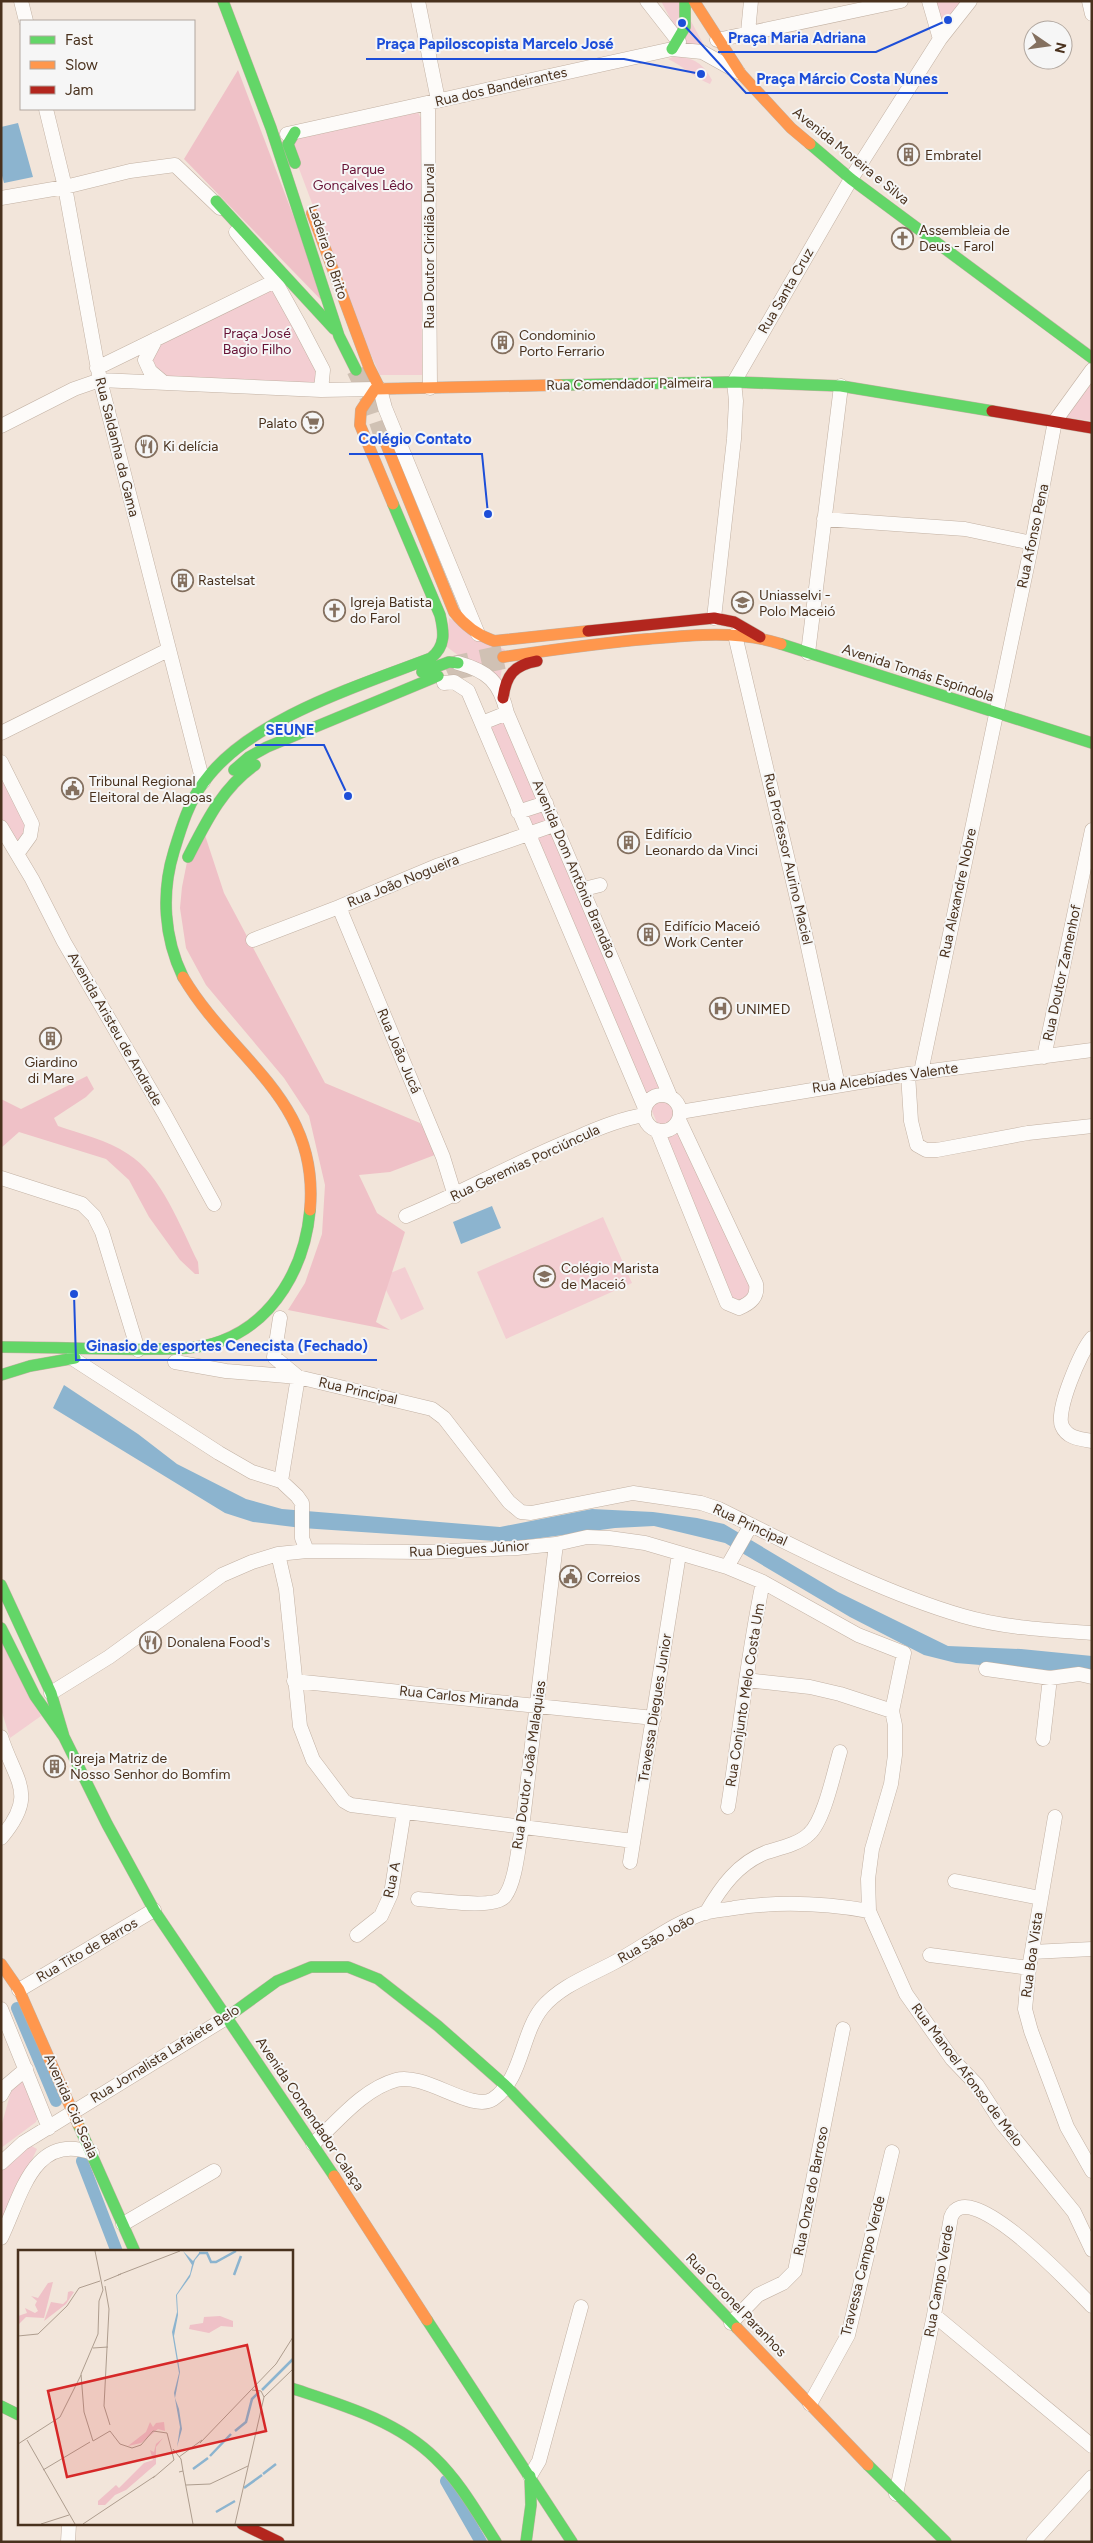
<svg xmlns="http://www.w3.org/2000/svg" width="1093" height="2543" viewBox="0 0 1093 2543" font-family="Figtree,sans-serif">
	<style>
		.green { fill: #f3ced2 }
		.forest { fill: #efc1c7 }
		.water { fill: #8cb4cf }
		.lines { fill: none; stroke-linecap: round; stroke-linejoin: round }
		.canal { stroke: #8cb4cf; stroke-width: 12 }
		.secondary-tunnel { stroke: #d0c1b4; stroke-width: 19; stroke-dasharray: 19 9; stroke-linecap: butt }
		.highway-tunnel { stroke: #d0c1b4; stroke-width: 24; stroke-dasharray: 24 12; stroke-linecap: butt }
		.street-casing { stroke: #c2b1a3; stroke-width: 15 }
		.fast-casing { stroke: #c2b1a3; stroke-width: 12 }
		.slow-casing { stroke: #c2b1a3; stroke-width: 12 }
		.jam-casing { stroke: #c2b1a3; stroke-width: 12 }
		.street { stroke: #fdfbf9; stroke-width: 14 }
		.fast { stroke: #63d668; stroke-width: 11 }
		.slow { stroke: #ff974d; stroke-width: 11 }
		.jam { stroke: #b3261e; stroke-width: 11 }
		.labels { text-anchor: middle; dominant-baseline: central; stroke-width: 4; stroke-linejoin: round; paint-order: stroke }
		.street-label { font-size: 14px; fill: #49311d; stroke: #f6f6f6 }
		.poi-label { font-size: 14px; fill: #49311d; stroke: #f6f6f6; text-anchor: start }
		.park-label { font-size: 14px; fill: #661236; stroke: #f6f6f6 }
		.inset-river { fill: none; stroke: #8cb4cf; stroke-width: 2.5 }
		.inset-road { fill: none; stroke: #ae9d8e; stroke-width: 1 }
		.view { fill: #d62828; fill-opacity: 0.15; stroke: #d62828; stroke-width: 2.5 }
		.inset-edge { fill: none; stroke: #49311d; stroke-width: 2.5 }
		.leader { fill: none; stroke: #1d4ed8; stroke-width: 2 }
		.callout-dot { fill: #1d4ed8; stroke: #f6f6f6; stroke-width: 2 }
		.callout-label { font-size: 15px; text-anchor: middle; font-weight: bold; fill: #1d4ed8; stroke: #f6f6f6; stroke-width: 4; stroke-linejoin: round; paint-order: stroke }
	</style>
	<rect width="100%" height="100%" fill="#f2e5da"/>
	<!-- green -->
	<path class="green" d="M661 1H680L711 58 686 48Z
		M934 1H976L942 33Z
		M675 56C694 58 703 63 712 80L710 84C695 78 683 66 668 59Z
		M416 109 421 118 422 375H380L359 328 289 142 294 131Z
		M275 284 323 372 318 385 173 382 152 368 150 352 157 345Z
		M1092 370V421L1061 417Z
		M449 618 505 650 499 686 447 647Z
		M513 717 755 1283 746 1301 731 1298 488 723Z
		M1 764 29 833 17 851 1 822Z
		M603 1217 632 1283 506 1339 477 1272Z
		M405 1267 424 1309 401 1320 384 1286 388 1274Z
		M1 1638 41 1716 10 1738 1 1709Z
		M27 2078 39 2114 36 2122 1 2148V2127L13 2084Z
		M28 2144 37 2149 1 2224V2169Z"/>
	<!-- forest -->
	<path class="forest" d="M238 70 328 307 184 159Z
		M201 823 224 893 325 1083 420 1123 440 1153 390 1172 359 1175 377 1213 405 1232 376 1322 390 1330 288 1310 305 1283 322 1234 325 1185 309 1116 284 1078 206 985 186 948 180 908 182 887 188 857Z
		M87 1076 94 1089 86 1097 54 1118 58 1126C81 1134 107 1140 128 1154 161 1174 181 1228 198 1262L199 1274H195L180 1260 149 1217 129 1180 106 1159 19 1132 1 1148V1099L21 1109Z"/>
	<!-- water -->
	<path class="water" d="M18 123 33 177 4 183 1 172V127Z
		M492 1206 501 1228 461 1244 453 1222Z
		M64 1385 138 1434 177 1464 246 1499 282 1509 500 1527 592 1509 653 1512 697 1518 724 1524 838 1592 948 1646 1021 1649 1092 1656V1674L956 1663 924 1655 850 1617 725 1543 654 1526 615 1528 511 1542 302 1528 253 1522 225 1513 53 1408Z"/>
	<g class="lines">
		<!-- canal -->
		<path class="canal" d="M17 2008 56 2101
			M82 2161 117 2252
			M446 2481 481 2542"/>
		<!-- secondary-tunnel -->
		<path class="secondary-tunnel" d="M356 370 374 408 386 444"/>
		<!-- highway-tunnel -->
		<path class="highway-tunnel" d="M447 672 458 667 503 657"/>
		<defs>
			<path id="street" d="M21 1 26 21
				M418 1 438 100
				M647 1 679 42
				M929 1 940 39
				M1089 1 1092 14
				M748 32 751 1
				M717 40 901 1
				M428 103 430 388
				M46 109 65 187 100 380 203 782
				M287 134 672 49 702 52 738 72
				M1 198 65 187 130 171 175 165 220 208
				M236 232 275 281 300 326 323 370 321 390
				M156 339 145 360 150 371 163 382
				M97 368 275 281
				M380 389 385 408 478 634
				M1 426 74 389 100 380 321 390 375 389
				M824 519 965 529 1032 543
				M714 618 734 439 736 401 734 382 851 179 940 39 970 1
				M735 635 803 924 838 1085
				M808 653 841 386
				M458 663C488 671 500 682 507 713 561 840 616 968 670 1096
				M444 683 454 682 468 691 645 1108
				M482 723 507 713
				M1 733 168 650
				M1 762 32 824 30 836 17 854
				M518 812 546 803
				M1 827 32 879 64 942 164 1113 214 1204
				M584 889 600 885
				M339 907 443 1157 455 1196
				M253 940 339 907 439 865 554 825
				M1044 1057 1092 830
				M921 1072 1032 543 1055 421 1092 370
				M908 1074 911 1121 917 1145 926 1150H937L1028 1133 1092 1126
				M644 1113a18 18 0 1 1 36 0a18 18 0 1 1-36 0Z
				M680 1112 908 1074 1092 1050
				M657 1130 727 1303 739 1308C751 1303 758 1297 756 1284L679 1120
				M1 1178 82 1204 94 1216 102 1232 138 1350
				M406 1216C464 1192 518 1161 576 1138 598 1128 620 1119 644 1115
				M280 1318 274 1357 298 1377 281 1481
				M1092 1338C1081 1351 1055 1411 1062 1426 1067 1438 1080 1439 1092 1441
				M72 1358 219 1453 252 1472 281 1481 297 1496 302 1503V1538L307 1551
				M175 1362 226 1371 298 1377 432 1409 444 1418 509 1502 521 1512 531 1513 633 1493 701 1503 719 1509C798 1548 878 1591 963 1616 1004 1628 1049 1630 1092 1633
				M278 1554 286 1589 300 1726 313 1760 344 1801 351 1805 633 1841
				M727 1567 751 1525
				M986 1669 1050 1678 1079 1674 1092 1677
				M746 1680 810 1687 840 1694 892 1711
				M294 1681 654 1718
				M51 1693 109 1657 222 1575 252 1562 278 1554 307 1551 426 1552 517 1548 556 1544 587 1537 609 1538 645 1543 727 1567 763 1582 858 1635 904 1653 892 1711 895 1725V1755L891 1784 872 1849 868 1879 869 1911 906 1994 952 2059 977 2085 1001 2122 1074 2212 1092 2250
				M1 1737C16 1783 38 1794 1 1838
				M1043 1739 1050 1678
				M728 1807C740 1732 747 1656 763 1582
				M1055 1817 1029 1968 1025 2009 1031 2031 1067 2127 1092 2171
				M630 1862 679 1554
				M955 1881 1040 1898
				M418 1899C435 1900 496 1910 505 1896 516 1881 518 1847 522 1828L556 1544
				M706 1913C721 1887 738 1863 767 1852 780 1848 799 1844 809 1834 824 1821 834 1772 840 1752
				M357 1935 381 1916 391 1894 404 1812
				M1032 1952 1092 1949
				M930 1955 1029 1968
				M19 1990 154 1910
				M1 2009 49 2128
				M1 2095 6 2086 26 2069
				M313 2144C337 2122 363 2089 396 2080 425 2072 472 2113 493 2099 522 2080 521 2034 542 2008 560 1986 591 1975 615 1962 645 1946 672 1924 704 1913 714 1910 725 1910 734 1908 780 1901 823 1903 869 1911
				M1 2163 23 2143 226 2018
				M123 2224 214 2171
				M1 2238C21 2197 33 2131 92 2153
				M934 2315 1092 2446
				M731 2323 758 2295 783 2283 795 2271 843 2029
				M810 2404 848 2335 892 2152
				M530 2476 539 2461 581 2307
				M896 2494 934 2315 951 2217C968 2173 1075 2289 1092 2306
				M68 2542 69 2524
				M1033 2542 1092 2477"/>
			<path id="fast" d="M223 1 271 128 339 336 356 370
				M672 49 685 27V1
				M295 132 288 144 295 163
				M810 144 851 179 1092 358
				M216 201 334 329
				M560 385 734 382 841 386 992 411
				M781 644 1092 743
				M422 672 449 662 458 663
				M234 770 249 757 267 747 438 676
				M188 857C206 822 222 788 255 765
				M183 977C164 938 161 893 174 851 181 828 189 801 204 782 249 719 361 685 431 658 446 646 444 632 440 615L393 504
				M1 1347C52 1347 102 1350 153 1349 175 1349 200 1349 221 1341 275 1321 305 1266 310 1210
				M1 1375 30 1366 75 1358
				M1 1585 51 1693 64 1737
				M1 1628 35 1696 64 1737 107 1824 154 1910 334 2176
				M226 2018 277 1981 311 1967H348L378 1979 438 2026 507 2087 737 2328
				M78 2124 135 2252
				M427 2320 572 2542
				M291 2388C342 2405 396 2420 435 2458 460 2482 477 2513 496 2542
				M1 2406 19 2415
				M868 2465 946 2542
				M526 2542 531 2505 530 2476"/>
			<path id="slow" d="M694 1 741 74 791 128 810 144
				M312 213 369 367 380 389
				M386 444 454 612C465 626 477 635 494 641L588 631
				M393 504 360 425 361 410 375 389 560 385
				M503 657C551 650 599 643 648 639 691 635 738 630 781 644
				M183 977C232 1060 320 1099 310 1210
				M1 1964 19 1990 78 2124
				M334 2176 427 2320
				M737 2328 868 2465"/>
			<path id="jam" d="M992 411 1092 428
				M588 631 714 618 734 622 760 637
				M503 698C506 675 514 665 537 661
				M242 2524 279 2542"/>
		</defs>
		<!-- street casing -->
		<use href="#street" class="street-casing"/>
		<!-- fast casing -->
		<use href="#fast" class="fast-casing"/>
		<!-- slow casing -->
		<use href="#slow" class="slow-casing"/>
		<!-- jam casing -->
		<use href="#jam" class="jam-casing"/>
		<!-- street -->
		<use href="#street" class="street"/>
		<!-- fast -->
		<use href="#fast" class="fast"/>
		<!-- slow -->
		<use href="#slow" class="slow"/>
		<!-- jam -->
		<use href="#jam" class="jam"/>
	</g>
	<!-- icons -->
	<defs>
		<symbol id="building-ring" viewBox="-11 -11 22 22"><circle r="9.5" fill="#f6f6f6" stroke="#84705f" stroke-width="1.5"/><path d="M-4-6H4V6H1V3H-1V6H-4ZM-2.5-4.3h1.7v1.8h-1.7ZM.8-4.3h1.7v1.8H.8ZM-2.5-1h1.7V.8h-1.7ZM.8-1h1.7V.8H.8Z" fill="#84705f"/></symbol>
		<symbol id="church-ring" viewBox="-11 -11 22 22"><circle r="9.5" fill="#f6f6f6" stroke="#84705f" stroke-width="1.5"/><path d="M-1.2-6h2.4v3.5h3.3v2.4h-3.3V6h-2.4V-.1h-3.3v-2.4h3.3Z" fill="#84705f"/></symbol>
		<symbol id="supermarket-ring" viewBox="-11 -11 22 22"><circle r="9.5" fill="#f6f6f6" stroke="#84705f" stroke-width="1.5"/><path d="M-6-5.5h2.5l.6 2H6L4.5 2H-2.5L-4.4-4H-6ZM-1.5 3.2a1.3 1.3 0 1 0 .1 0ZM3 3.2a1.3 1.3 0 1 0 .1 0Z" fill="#84705f"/></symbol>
		<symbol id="restaurant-ring" viewBox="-11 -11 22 22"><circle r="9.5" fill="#f6f6f6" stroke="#84705f" stroke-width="1.5"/><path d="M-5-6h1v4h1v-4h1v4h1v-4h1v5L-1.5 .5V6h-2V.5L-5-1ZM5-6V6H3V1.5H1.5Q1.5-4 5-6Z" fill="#84705f"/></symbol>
		<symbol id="university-ring" viewBox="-11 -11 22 22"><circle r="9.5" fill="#f6f6f6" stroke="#84705f" stroke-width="1.5"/><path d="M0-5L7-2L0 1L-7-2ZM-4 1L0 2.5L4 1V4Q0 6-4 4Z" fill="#84705f"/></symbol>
		<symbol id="civic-ring" viewBox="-11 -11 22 22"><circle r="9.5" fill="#f6f6f6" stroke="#84705f" stroke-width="1.5"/><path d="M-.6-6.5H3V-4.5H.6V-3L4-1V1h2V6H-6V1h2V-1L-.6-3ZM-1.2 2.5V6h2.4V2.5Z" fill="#84705f"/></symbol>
		<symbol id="hospital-ring" viewBox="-11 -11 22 22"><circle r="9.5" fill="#f6f6f6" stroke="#84705f" stroke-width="1.5"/><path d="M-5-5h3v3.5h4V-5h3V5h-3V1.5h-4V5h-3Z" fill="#84705f"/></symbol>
		<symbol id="school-ring" viewBox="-11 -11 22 22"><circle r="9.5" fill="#f6f6f6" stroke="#84705f" stroke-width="1.5"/><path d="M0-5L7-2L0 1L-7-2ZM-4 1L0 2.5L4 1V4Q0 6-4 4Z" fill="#84705f"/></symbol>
	</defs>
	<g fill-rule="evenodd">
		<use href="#building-ring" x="896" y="142" width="25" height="25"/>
		<use href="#church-ring" x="890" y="226" width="25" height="25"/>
		<use href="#building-ring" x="490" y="330" width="25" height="25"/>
		<use href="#supermarket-ring" x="300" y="410" width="25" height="25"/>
		<use href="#restaurant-ring" x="134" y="434" width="25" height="25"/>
		<use href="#building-ring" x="170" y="568" width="25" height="25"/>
		<use href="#university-ring" x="730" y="590" width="25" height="25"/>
		<use href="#church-ring" x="322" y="598" width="25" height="25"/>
		<use href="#civic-ring" x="60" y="776" width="25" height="25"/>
		<use href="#building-ring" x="616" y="830" width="25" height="25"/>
		<use href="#building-ring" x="636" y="922" width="25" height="25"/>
		<use href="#hospital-ring" x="708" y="996" width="25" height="25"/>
		<use href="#building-ring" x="38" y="1026" width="25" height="25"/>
		<use href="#school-ring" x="532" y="1264" width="25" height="25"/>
		<use href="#civic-ring" x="558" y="1564" width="25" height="25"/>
		<use href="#restaurant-ring" x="138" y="1630" width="25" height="25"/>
		<use href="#building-ring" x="42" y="1754" width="25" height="25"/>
	</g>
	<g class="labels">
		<!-- street labels -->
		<g class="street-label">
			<text transform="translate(501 87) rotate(-13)">Rua dos Bandeirantes</text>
			<text transform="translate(851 156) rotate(39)">Avenida Moreira e Silva</text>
			<text transform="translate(429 246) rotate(-90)">Rua Doutor Ciridião Durval</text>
			<text transform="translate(328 252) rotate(72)">Ladeira do Brito</text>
			<text transform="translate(786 291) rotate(-60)">Rua Santa Cruz</text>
			<text transform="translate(629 384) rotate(-1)">Rua Comendador Palmeira</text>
			<text transform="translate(117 447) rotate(76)">Rua Saldanha da Gama</text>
			<text transform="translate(1033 536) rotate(-78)">Rua Afonso Pena</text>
			<text transform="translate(918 673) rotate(18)">Avenida Tomás Espíndola</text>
			<text transform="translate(788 859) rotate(77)">Rua Professor Aurino Maciel</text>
			<text transform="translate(574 869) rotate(67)">Avenida Dom Antônio Brandão</text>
			<text transform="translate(403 881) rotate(-22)">Rua João Nogueira</text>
			<text transform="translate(958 893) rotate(-78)">Rua Alexandre Nobre</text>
			<text transform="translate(1062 973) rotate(-78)">Rua Doutor Zamenhof</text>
			<text transform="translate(115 1029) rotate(60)">Avenida Aristeu de Andrade</text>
			<text transform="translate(399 1051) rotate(67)">Rua João Jucá</text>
			<text transform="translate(885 1078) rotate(-8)">Rua Alcebíades Valente</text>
			<text transform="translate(525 1163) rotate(-25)">Rua Geremias Porciúncula</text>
			<text transform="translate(358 1391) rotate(13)">Rua Principal</text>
			<text transform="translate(750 1525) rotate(25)">Rua Principal</text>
			<text transform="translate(469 1549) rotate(-3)">Rua Diegues Júnior</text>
			<text transform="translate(745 1695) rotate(-81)">Rua Conjunto Melo Costa Um</text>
			<text transform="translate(459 1697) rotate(6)">Rua Carlos Miranda</text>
			<text transform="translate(655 1708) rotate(-81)">Travessa Diegues Junior</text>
			<text transform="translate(529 1765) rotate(-82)">Rua Doutor João Malaquias</text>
			<text transform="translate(392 1880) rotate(-78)">Rua A</text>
			<text transform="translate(656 1939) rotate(-29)">Rua São João</text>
			<text transform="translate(87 1950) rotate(-30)">Rua Tito de Barros</text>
			<text transform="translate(1032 1955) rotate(-82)">Rua Boa Vista</text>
			<text transform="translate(165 2054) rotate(-32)">Rua Jornalista Lafaiete Belo</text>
			<text transform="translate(967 2075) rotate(53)">Rua Manoel Afonso de Melo</text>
			<text transform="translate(71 2106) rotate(66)">Avenida Cid Scala</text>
			<text transform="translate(310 2114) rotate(56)">Avenida Comendador Calaça</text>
			<text transform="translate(811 2191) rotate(-79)">Rua Onze do Barroso</text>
			<text transform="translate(863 2266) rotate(-76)">Travessa Campo Verde</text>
			<text transform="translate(939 2281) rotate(-80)">Rua Campo Verde</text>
			<text transform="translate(736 2305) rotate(46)">Rua Coronel Paranhos</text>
		</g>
		<!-- poi labels -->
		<g class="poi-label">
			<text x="925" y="155">Embratel</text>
			<text x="919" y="230">Assembleia de<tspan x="919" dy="16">Deus - Farol</tspan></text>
			<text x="519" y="335">Condominio<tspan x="519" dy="16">Porto Ferrario</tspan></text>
			<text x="297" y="423" text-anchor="end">Palato</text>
			<text x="163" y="446">Ki delícia</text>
			<text x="198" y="580">Rastelsat</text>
			<text x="759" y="595">Uniasselvi -<tspan x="759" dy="16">Polo Maceió</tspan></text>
			<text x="350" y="602">Igreja Batista<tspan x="350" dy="16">do Farol</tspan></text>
			<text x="89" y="781">Tribunal Regional<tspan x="89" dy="16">Eleitoral de Alagoas</tspan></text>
			<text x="645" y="834">Edifício<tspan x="645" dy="16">Leonardo da Vinci</tspan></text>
			<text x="664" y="926">Edifício Maceió<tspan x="664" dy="16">Work Center</tspan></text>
			<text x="736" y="1009">UNIMED</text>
			<text x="51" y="1062" text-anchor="middle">Giardino<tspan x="51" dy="16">di Mare</tspan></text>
			<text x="561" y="1268">Colégio Marista<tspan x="561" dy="16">de Maceió</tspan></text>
			<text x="587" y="1577">Correios</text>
			<text x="167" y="1642">Donalena Food's</text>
			<text x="70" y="1758">Igreja Matriz de<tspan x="70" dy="16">Nosso Senhor do Bomfim</tspan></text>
		</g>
		<!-- park labels -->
		<g class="park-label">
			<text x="363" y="169">Parque<tspan x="363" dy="16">Gonçalves Lêdo</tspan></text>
			<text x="257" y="333">Praça José<tspan x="257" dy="16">Bagio Filho</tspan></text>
		</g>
	</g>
	<!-- overview -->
	<g transform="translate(18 2250)">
		<rect width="275" height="275" fill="#f2e5da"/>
		<path d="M35 32 26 68 8 67 0 75V66L9 63 7 58 17 63 20 61 17 55 19 51 13 46 20 48 30 33ZM53 41 56 42 48 54 26 71 33 52 45 54 49 50 50 42ZM202 66 215 71V77L203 76 191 83 171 79 172 75 185 73 186 67ZM132 172 135 177 138 173 146 172 147 181 140 179 123 193 110 196 128 182ZM145 188 138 197V214L108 240 97 245 87 255H80V251L98 235 101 238 126 213 135 210 132 200 136 202 138 194Z" fill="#efc1c7"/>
		<path d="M165 1 175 11 181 3 182 4 177 10 172 27 159 45 160 65 156 86 162 122 157 148 161 159 164 179 159 197 162 177 156 143 161 123 154 82 159 62 158 45 172 24 174 15Z" fill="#8cb4cf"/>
		<path class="inset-river" d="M181 3H189L193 12H198L218 1M216 25 223 6M244 140 275 109M217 181 228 172 234 149 241 142M192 206 213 184M175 219 190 208M245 224 258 214M226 238 244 225M198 262 217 251"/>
		<path class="inset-road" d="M77 1 85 40 81 51 80 84 63 124 66 162 75 191 92 181 102 194 114 198 123 195 135 181 149 183 156 210 135 228M100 25 162 1M86 31 103 24M87 36 91 59 86 156 92 175M0 86 20 84 49 56 61 38 82 31M75 98 90 97M246 147 275 119M9 190 57 274M182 193 258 114 275 87M0 194 42 167 63 125M155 199 163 209 165 221 161 222M161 207 184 190M25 220 72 192M165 221 175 274M168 235 192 234 230 216M23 274 51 265M65 274 137 226M217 274 246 147 243 141 234 140"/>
		<path class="view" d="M229 95 248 181 49 227 30 141Z"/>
		<rect width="275" height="275" class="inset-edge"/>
	</g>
	<!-- callouts -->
	<path class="leader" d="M948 20L876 52H718M701 74L624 59H366M682 23L746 93H948M488 514L482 454H349M348 796L324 745H255M74 1294L76 1360H377"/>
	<g class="callout-dot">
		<circle cx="948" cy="20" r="5"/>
		<circle cx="701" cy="74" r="5"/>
		<circle cx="682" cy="23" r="5"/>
		<circle cx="488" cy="514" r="5"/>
		<circle cx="348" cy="796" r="5"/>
		<circle cx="74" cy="1294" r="5"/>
	</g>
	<g class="callout-label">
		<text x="797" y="43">Praça Maria Adriana</text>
		<text x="495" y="49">Praça Papiloscopista Marcelo José</text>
		<text x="847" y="84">Praça Márcio Costa Nunes</text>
		<text x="415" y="444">Colégio Contato</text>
		<text x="290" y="735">SEUNE</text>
		<text x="227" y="1351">Ginasio de esportes Cenecista (Fechado)</text>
	</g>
	<!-- border -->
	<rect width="1093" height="2543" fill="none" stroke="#49311d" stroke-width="5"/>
	<!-- legend -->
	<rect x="20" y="20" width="175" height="90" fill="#f6f6f6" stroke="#b1a79f"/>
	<rect x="30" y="36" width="25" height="8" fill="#63d668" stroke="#b1a79f"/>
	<text x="65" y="45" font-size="15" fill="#49311d">Fast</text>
	<rect x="30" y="61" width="25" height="8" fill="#ff974d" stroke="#b1a79f"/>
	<text x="65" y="70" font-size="15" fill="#49311d">Slow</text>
	<rect x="30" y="86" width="25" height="8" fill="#b3261e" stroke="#b1a79f"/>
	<text x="65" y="95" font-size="15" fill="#49311d">Jam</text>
	<!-- north arrow -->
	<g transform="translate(1048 45) rotate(103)"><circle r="24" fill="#f6f6f6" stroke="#b1a79f"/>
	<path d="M0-4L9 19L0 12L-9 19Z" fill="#84705f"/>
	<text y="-8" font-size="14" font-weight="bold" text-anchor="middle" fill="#49311d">N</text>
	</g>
</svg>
